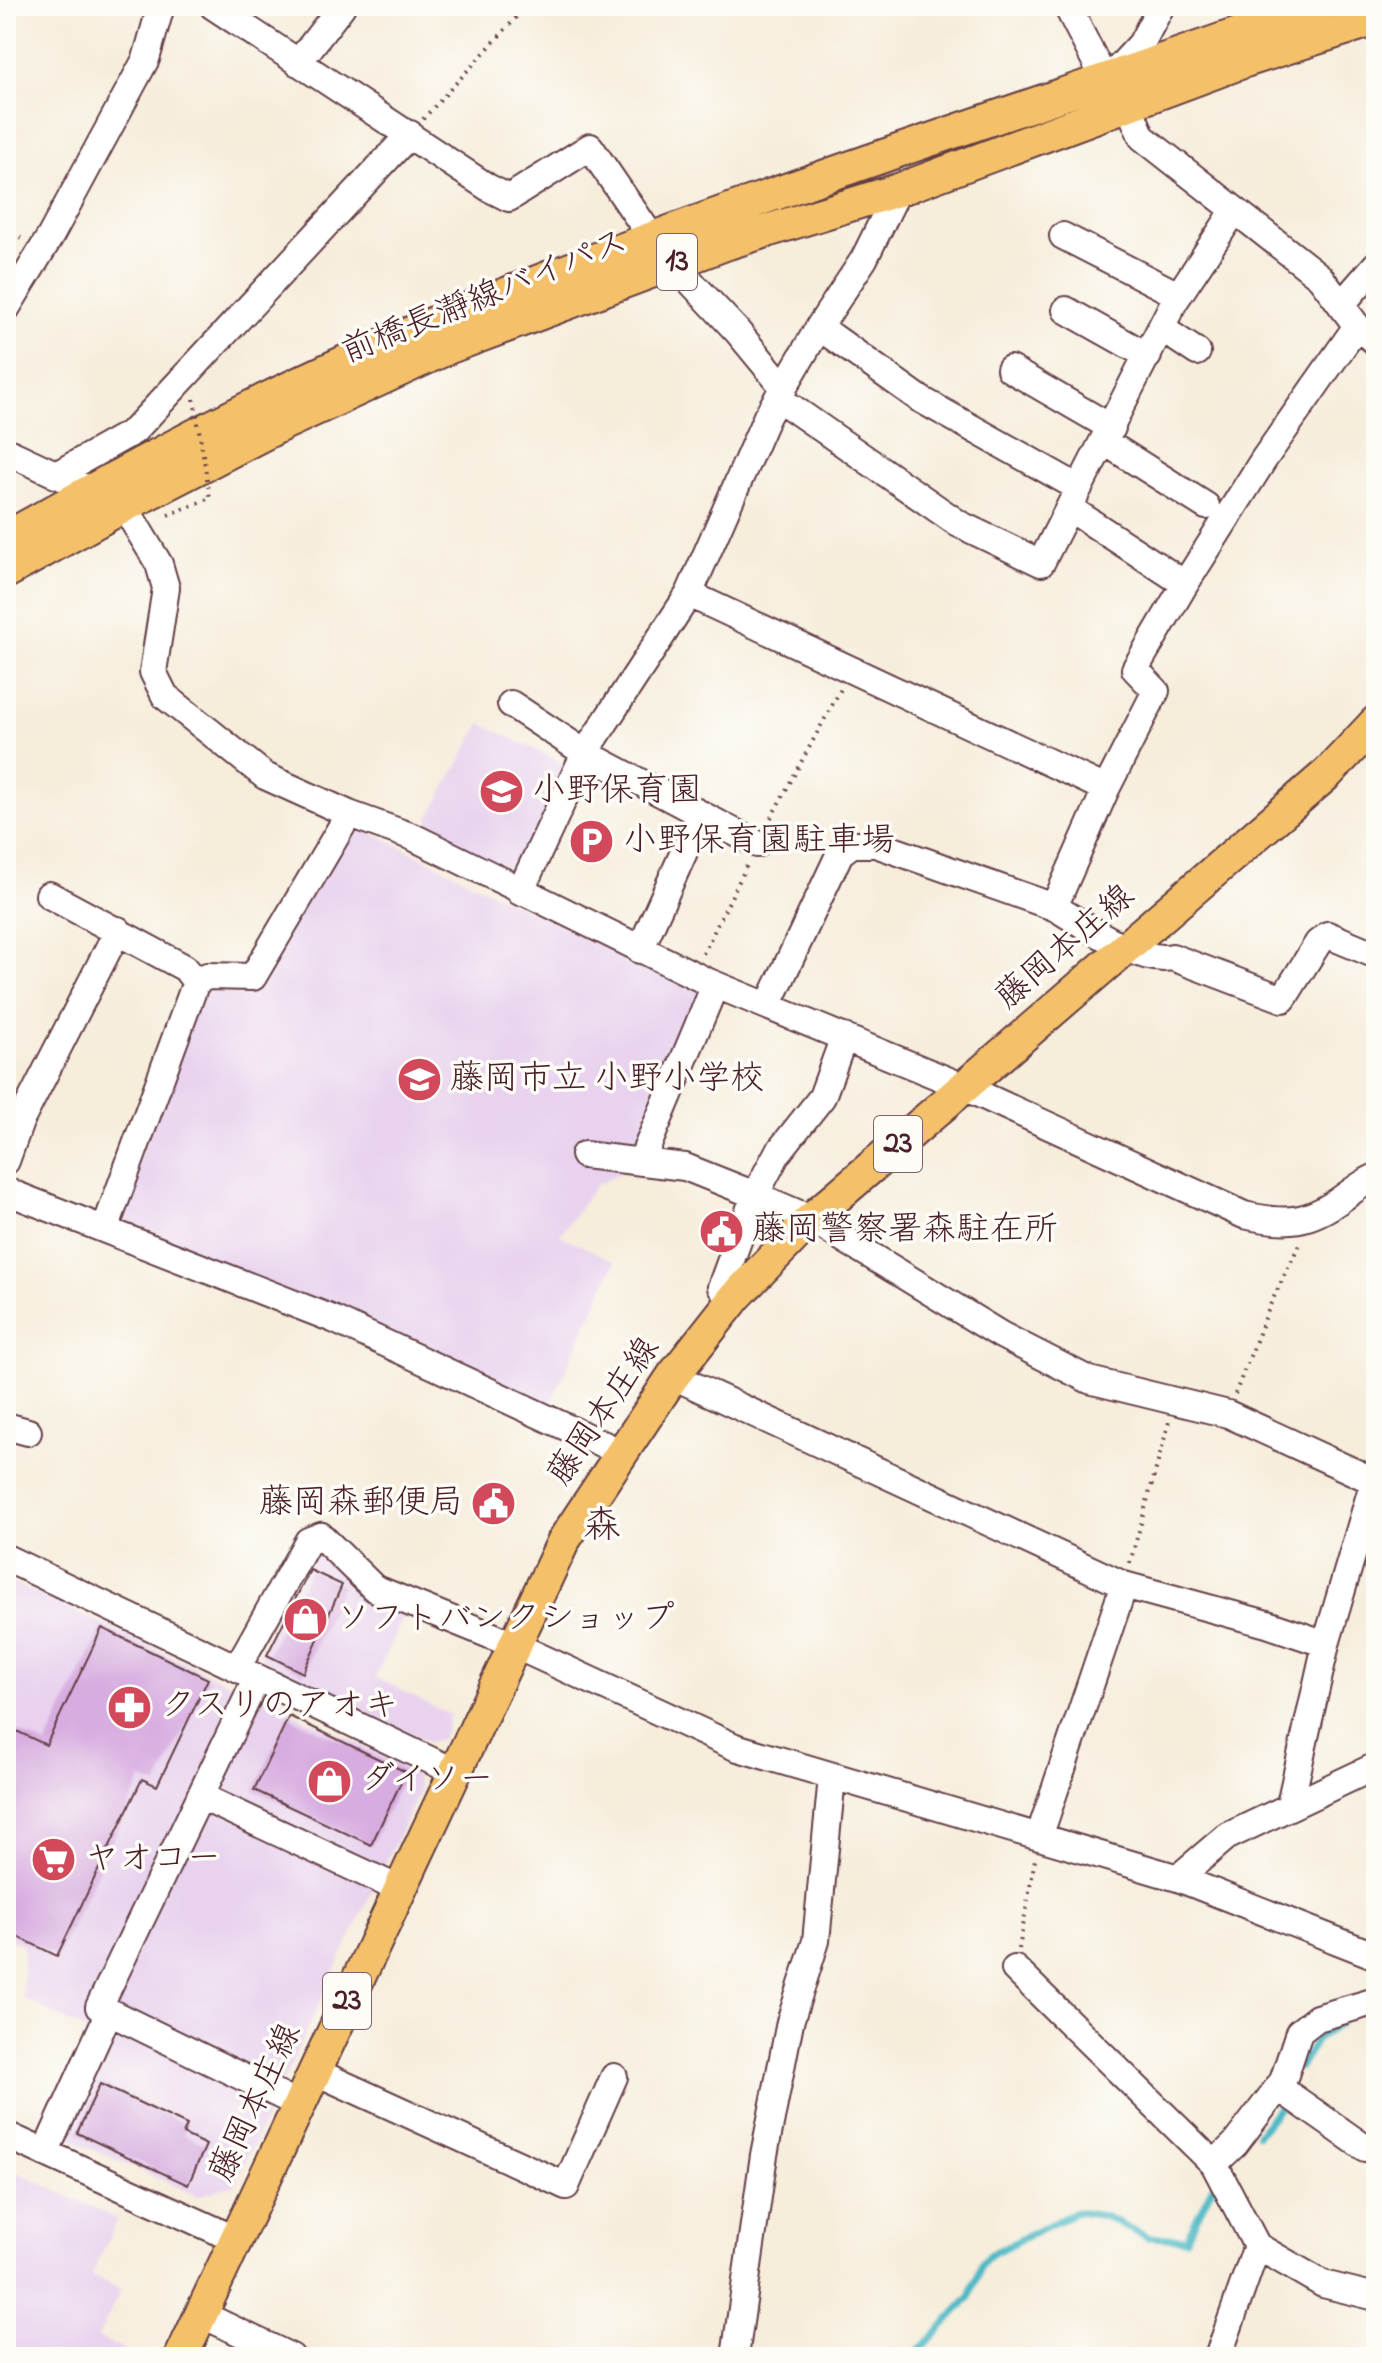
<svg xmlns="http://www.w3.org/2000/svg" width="1382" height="2363" viewBox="0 0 1382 2363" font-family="'Indie Flower','Klee One',sans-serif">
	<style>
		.built { fill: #e8d2ee }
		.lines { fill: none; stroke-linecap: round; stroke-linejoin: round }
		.stream { stroke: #4cb9c6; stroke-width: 7 }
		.building { fill: #d7ace0 }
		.minor-casing { stroke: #643e45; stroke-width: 30 }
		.major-casing { stroke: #643e45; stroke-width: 36 }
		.path { stroke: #643e45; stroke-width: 4; stroke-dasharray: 2 6; stroke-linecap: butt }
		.minor { stroke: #fff; stroke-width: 26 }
		.major { stroke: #f4c16a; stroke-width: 32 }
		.path-bridge { stroke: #643e45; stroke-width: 4; stroke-dasharray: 2 6; stroke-linecap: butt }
		.labels { text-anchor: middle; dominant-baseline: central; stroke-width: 7; stroke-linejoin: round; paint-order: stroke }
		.shield { fill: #fdfcf7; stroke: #806168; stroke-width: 2 }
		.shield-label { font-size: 32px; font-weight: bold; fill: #4a1f2b }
		.street-label { font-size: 34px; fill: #4a1f2b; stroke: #fdfcf7 }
		.poi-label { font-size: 34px; fill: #4a1f2b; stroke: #fdfcf7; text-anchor: start }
		.quarter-label { font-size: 38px; fill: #4a1f2b; stroke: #fdfcf7 }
	</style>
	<rect width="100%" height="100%" fill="#fdfcf7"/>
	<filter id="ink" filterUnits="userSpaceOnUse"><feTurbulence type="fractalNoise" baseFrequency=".0125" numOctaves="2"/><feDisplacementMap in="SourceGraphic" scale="16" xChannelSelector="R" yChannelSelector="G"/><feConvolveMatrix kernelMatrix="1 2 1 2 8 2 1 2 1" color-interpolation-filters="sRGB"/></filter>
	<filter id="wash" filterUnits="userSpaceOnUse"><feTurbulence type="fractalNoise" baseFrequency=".006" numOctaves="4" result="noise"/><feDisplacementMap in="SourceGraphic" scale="32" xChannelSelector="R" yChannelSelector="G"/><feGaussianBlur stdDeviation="1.8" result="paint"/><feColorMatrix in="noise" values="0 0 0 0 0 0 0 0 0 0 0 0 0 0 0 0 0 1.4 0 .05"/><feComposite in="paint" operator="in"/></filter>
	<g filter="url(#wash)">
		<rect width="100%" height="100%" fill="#f6eddb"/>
		<!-- built -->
		<path class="built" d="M481 723 571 767 520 878 428 834 429 818Z
			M364 828 523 908 707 992 634 1167 596 1185 560 1235 615 1262 546 1413 121 1227 132 1177 204 983 257 989 344 836Z
			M313 1550H324L407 1610 375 1677 450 1715 442 1739 428 1742 262 1661 260 1652Z
			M6 1579 413 1769 420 1790 234 2185 197 2196 46 2128 87 2032 23 1998V1945L6 1939Z
			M6 2167 118 2219 91 2276 121 2289 98 2337 137 2357H6Z"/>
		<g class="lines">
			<!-- stream -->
			<path class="stream" d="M1300 2067 1316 2039 1339 2024
				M1258 2134 1285 2100
				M913 2357 970 2297 982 2264 989 2255 1076 2212 1104 2216 1148 2237 1186 2239 1215 2182"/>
		</g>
		<g id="blocks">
			<!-- building -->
			<path class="building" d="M310 1570 342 1585 303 1673 267 1655Z
				M102 1628 208 1679 157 1786 142 1779 57 1956 6 1931V1726L46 1745Z
				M289 1716 406 1772 371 1845 254 1790Z
				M100 2084 187 2125 183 2134 206 2145 188 2185 77 2133Z"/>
		</g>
	</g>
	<g filter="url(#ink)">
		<use href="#blocks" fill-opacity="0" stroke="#643e45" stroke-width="2"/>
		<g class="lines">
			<defs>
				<path id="minor" d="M213 6 489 188 509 198 590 147 652 238
					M1067 6 1106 82 1141 44 1161 6
					M298 63 342 6
					M1128 104 1142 137 1320 277 1357 326 1376 342
					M1063 236 1178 295
					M673 263 737 331 784 388
					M1341 305 1376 265
					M6 309 51 235 146 59 161 6
					M1066 310 1148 356
					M819 327 920 399 1079 488 1174 302 1235 210
					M1161 328 1197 352
					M1010 369 1112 428
					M778 398 959 524 1041 563 1076 494
					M1105 442 1206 506
					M6 451 124 506 159 564 166 588 153 672 165 696 265 776 349 814 413 837 704 980 964 1087 1244 1215C1287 1225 1309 1223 1344 1197 1354 1190 1365 1181 1376 1177
					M56 475 134 431 410 134
					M1069 508 1185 584 1264 459 1357 326
					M689 594 1106 789 1054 907C1084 924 1140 965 1172 957L1283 999 1318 943 1328 935 1376 955
					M511 704 585 753 757 844
					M1106 789 1156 691 1135 669 1185 584
					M520 892 585 753 689 594 767 416 819 327 864 259 898 190
					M49 895 185 968 196 982
					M640 950 701 814
					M768 1006 840 853 852 844H876L1054 907
					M584 1155 685 1167 755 1195 811 1219 1001 1335 1089 1380 1228 1414 1376 1482
					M6 1161 20 1122 118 930
					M641 1162 715 985
					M6 1191 333 1319 622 1453
					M105 1229 196 982 207 976 253 977 349 814
					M732 1302 721 1287 755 1195 777 1154 822 1097 844 1037
					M673 1376 1124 1585 1267 1624 1326 1644
					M6 1426 28 1432
					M6 1558 453 1771
					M237 1668 308 1541 321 1536 374 1588 512 1644 735 1747 1178 1878 1376 1956
					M257 1678 99 2007 298 2104
					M200 1796 399 1889
					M1290 1804 1326 1644 1374 1481
					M1039 1837 1124 1585
					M1178 1878 1226 1837 1376 1766
					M1015 1969 1214 2164
					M314 2071 566 2186 614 2077
					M1278 2087 1365 2148 1376 2149
					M6 2135 235 2239
					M45 2153 109 2012
					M1257 2246 1323 2284 1376 2297
					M201 2314 291 2357
					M735 2357 764 2155 790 2022 816 1941 832 1777
					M1218 2357 1257 2246 1214 2164 1235 2144 1283 2081 1299 2032 1317 2018 1376 2001"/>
				<path id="major" d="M6 538C146 459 290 382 439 321 727 203 1025 110 1318 6
					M6 572 124 506 281 425 450 347 728 243 898 190 1248 60 1376 19
					M181 2357 564 1540 673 1376 736 1296 811 1219 1328 773 1376 722"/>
			</defs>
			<!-- minor casing -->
			<use href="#minor" class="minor-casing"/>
			<!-- major casing -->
			<use href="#major" class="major-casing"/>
			<!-- path -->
			<path class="path" d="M423 119 527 6
				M6 229 21 238
				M168 515 210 498
				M767 825 841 689
				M703 954 747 865
				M1235 1394 1271 1303 1301 1241
				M1130 1563 1169 1422
				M1019 1949 1035 1859"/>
			<!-- minor -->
			<use href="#minor" class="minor"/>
			<!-- major -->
			<use href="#major" class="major"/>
			<!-- path-bridge -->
			<path class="path-bridge" d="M194 399 210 498"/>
		</g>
	</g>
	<!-- icons -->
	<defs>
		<symbol id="school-disc" viewBox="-11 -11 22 22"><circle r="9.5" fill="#d1495b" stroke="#fdfcf7"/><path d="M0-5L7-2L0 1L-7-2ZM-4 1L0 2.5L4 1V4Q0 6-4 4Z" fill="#fff"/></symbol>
		<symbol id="parking-disc" viewBox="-11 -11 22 22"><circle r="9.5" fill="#d1495b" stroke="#fdfcf7"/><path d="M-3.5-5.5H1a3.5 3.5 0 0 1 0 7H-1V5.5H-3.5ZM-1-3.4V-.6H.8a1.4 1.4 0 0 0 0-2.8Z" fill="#fff"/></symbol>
		<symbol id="civic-disc" viewBox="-11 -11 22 22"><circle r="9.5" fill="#d1495b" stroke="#fdfcf7"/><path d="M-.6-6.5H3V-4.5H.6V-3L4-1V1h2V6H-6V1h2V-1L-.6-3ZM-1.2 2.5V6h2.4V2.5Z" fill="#fff"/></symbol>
		<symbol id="shop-disc" viewBox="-11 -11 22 22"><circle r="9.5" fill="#d1495b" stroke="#fdfcf7"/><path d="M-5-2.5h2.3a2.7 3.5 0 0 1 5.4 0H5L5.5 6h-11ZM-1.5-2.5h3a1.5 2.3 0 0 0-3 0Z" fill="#fff"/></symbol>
		<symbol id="pharmacy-disc" viewBox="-11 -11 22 22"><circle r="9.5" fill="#d1495b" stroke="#fdfcf7"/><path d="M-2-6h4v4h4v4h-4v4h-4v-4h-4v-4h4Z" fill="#fff"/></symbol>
		<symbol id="supermarket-disc" viewBox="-11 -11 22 22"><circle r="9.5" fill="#d1495b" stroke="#fdfcf7"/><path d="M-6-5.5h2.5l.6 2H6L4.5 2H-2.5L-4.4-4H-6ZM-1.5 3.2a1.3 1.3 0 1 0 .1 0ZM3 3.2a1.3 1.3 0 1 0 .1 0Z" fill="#fff"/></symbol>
	</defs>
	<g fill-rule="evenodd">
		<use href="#school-disc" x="476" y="766" width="51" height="51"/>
		<use href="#parking-disc" x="566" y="816" width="51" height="51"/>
		<use href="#school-disc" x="394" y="1054" width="51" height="51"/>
		<use href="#civic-disc" x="696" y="1206" width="51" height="51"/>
		<use href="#civic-disc" x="468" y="1478" width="51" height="51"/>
		<use href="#shop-disc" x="280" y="1594" width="51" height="51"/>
		<use href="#pharmacy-disc" x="104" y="1682" width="51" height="51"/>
		<use href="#shop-disc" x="304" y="1756" width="51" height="51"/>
		<use href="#supermarket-disc" x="28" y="1834" width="51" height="51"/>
	</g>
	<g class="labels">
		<!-- shield labels -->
		<g class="shield">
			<rect x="657" y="234" width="40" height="56" rx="6"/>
			<rect x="874" y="1116" width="48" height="56" rx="6"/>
			<rect x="323" y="1973" width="48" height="56" rx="6"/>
		</g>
		<g class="shield-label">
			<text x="677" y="262">13</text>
			<text x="898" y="1144">23</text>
			<text x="347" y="2001">23</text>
		</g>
		<!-- street labels -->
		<g class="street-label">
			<text transform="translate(485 298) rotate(-22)">前橋長瀞線バイパス</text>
			<text transform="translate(1066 948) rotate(-41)">藤岡本庄線</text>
			<text transform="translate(605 1412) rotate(-56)">藤岡本庄線</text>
			<text transform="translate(257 2103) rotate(-65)">藤岡本庄線</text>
		</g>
		<!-- poi labels -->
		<g class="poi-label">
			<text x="532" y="792">小野保育園</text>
			<text x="623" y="842">小野保育園駐車場</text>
			<text x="450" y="1080">藤岡市立 小野小学校</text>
			<text x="752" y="1231">藤岡警察署森駐在所</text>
			<text x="463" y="1504" text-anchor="end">藤岡森郵便局</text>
			<text x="336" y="1620">ソフトバンクショップ</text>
			<text x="161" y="1707">クスリのアオキ</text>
			<text x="361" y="1781">ダイソー</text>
			<text x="85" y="1860">ヤオコー</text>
		</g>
		<!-- quarter labels -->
		<g class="quarter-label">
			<text x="602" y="1528">森</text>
		</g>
	</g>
	<!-- margin -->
	<rect width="1382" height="2363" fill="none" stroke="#fdfcf7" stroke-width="32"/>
</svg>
